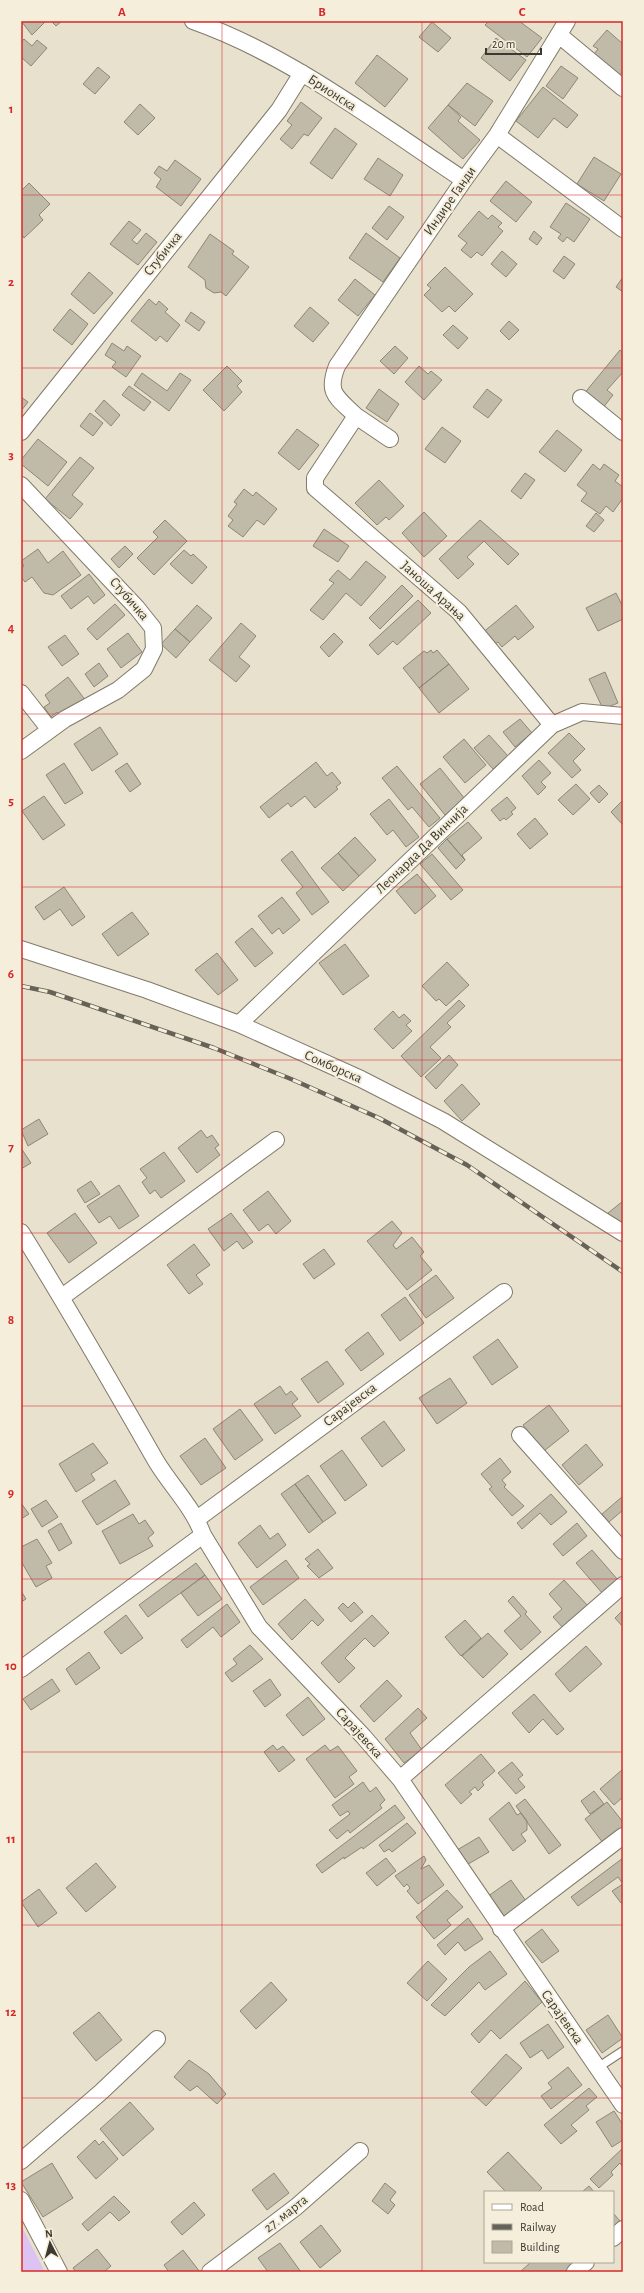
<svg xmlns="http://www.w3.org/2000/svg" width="644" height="2293" viewBox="0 0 644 2293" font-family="'Alegreya Sans',sans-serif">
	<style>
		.green { fill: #dcc3f2 }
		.building { fill: #c0baa8; stroke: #8d8775 }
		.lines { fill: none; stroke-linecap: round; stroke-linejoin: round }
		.service-casing { stroke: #807a69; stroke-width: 10 }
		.minor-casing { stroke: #807a69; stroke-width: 18 }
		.service { stroke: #fff; stroke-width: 8 }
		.minor { stroke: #fff; stroke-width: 16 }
		.rail-casing { stroke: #656257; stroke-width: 4.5 }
		.rail { stroke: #f5eedb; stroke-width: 3; stroke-dasharray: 9; stroke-linecap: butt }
		.grid { fill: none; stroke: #d62828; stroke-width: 1; stroke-opacity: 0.55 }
		.labels { text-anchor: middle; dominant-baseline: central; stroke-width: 4; stroke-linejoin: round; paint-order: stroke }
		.street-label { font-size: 14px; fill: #3b3931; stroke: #f5eedb }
		.neatline { fill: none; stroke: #d62828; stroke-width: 1.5 }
		.grid-label { font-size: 13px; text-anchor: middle; font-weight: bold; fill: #d62828 }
	</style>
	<rect width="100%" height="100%" fill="#e8e1ce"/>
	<!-- green -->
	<path class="green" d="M21 2225 45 2272H21Z"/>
	<!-- building -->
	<path class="building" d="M21 21H46L32 35Z
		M51 21H62L56 26Z
		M489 21H519L542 38 527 57 485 25Z
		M432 22 451 38 438 52 419 37Z
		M607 30 623 44V71L616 79 591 58 598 49 593 46Z
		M496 38 526 60 510 81 481 58Z
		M24 39 32 46 37 40 47 48 31 66 21 57V42Z
		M377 55 408 79 385 107 355 83Z
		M561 66 578 78 563 99 546 86Z
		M98 67 110 77 95 94 83 84Z
		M467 83 493 101 475 126 448 105Z
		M543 87 578 115 567 128 554 118 538 138 516 121Z
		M301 102 322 118 308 136 304 134 292 149 280 139 292 125 287 121Z
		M140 104 155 118 138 135 124 122Z
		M448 105 461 117 458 121 480 140 463 159 428 128Z
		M335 128 357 144 332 179 310 163Z
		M594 157 621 174 604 201 577 184Z
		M378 158 403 175 390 196 364 179Z
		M175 160 201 179 181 206 156 187 161 179 154 173 159 166 167 171Z
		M506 181 532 202 516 222 490 201Z
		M29 183 50 204 39 215 43 220 24 238 21 234V191Z
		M566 203 590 219 574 242 567 237 563 242 558 238 561 234 550 227Z
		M389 206 404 217 387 240 372 228Z
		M479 211 488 219 492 215 502 223 498 227 503 231 482 256 477 252 471 258 461 250 467 243 458 236Z
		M129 221 141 230 132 240 137 244 146 233 157 242 138 265 110 244Z
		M534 231 542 238 537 245 529 239Z
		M366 233 400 258 383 282 349 258Z
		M210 234 234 251 232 254 249 267 226 296 221 292 214 293 206 288 205 280 188 267Z
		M502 251 517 264 506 277 491 264Z
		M564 256 575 264 564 279 553 271Z
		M445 267 473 294 455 312 449 306 442 312 424 295 431 288 427 285Z
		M89 272 113 293 94 314 71 294Z
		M623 277V292L616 287Z
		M355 279 375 295 358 316 338 300Z
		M149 299 156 305 159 301 168 309 165 312 180 325 167 342 160 336 156 341 131 321Z
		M310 307 329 323 313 342 294 326Z
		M70 309 88 324 72 345 53 330Z
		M191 312 205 322 199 331 185 321Z
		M509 321 519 330 509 340 500 331Z
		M453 325 468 338 458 349 443 335Z
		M112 343 124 351 127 346 141 356 126 377 112 367 116 362 105 355Z
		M395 346 408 358 394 374 380 361Z
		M620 350 623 353V372L607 390 613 395 602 409 583 395Z
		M227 366 242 381 237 386 242 392 224 411 203 390Z
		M419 366 428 374 431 371 442 380 424 400 405 382Z
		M142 373 167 391 180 373 191 380 169 411 134 385Z
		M129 386 151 402 144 411 122 395Z
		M379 389 399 404 387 422 366 408Z
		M487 389 502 400 488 418 473 407Z
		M21 397 28 402 21 411Z
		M104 400 120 415 111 426 95 411Z
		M90 413 103 423 93 436 80 426Z
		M442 427 461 441 445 463 425 449Z
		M297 429 319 445 299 470 278 453Z
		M557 430 582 450 565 472 539 452Z
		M38 439 67 462 48 486 21 464V460Z
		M80 457 94 468 72 495 83 504 70 519 45 499Z
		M593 464 600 470 604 464 619 475 615 481 623 487V498L613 512 606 506 600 514 581 501 587 493 577 485Z
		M525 473 535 480 521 499 511 491Z
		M379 480 404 506 389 520 386 517 377 525 355 503Z
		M244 489 253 496 256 492 277 509 264 525 257 520 243 537 228 526 233 520 228 516 237 504 234 502Z
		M424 512 447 536 424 557 402 533Z
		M596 513 604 520 594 532 586 526Z
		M165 520 187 541 154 575 137 558 158 537 153 532Z
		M480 520 519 554 508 565 484 541 467 557 474 564 458 579 439 559Z
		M324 529 349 546 338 562 313 546Z
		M125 546 133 554 119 568 111 559Z
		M38 549 48 563 63 551 81 575 53 595 44 593 32 577 25 582 21 577V568L24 566 21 561Z
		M184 550 191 556 193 554 207 567 192 584 170 564Z
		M366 561 386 577 361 606 346 593 323 620 310 610 334 583 329 580 338 570 350 580Z
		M89 574 105 595 94 604 88 596 71 609 61 596Z
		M402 585 413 596 380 629 369 618Z
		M616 593 623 607V619L598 631 586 608Z
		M418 600 431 613 397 645 393 641 378 655 369 645Z
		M115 604 125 615 97 640 87 629Z
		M197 605 212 618 190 642 175 629Z
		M516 605 534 627 518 640 515 636 502 647 498 642 491 647 481 634Z
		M241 623 256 636 239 657 250 666 236 682 209 660Z
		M175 629 190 642 176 658 161 644Z
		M128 633 142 652 121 668 107 649Z
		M334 633 343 642 329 657 320 647Z
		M65 635 79 654 62 666 48 647Z
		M431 650 433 653 437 650 449 664 419 688 403 668 424 651 427 653Z
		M99 663 108 676 94 687 85 674Z
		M449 664 469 689 439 713 419 688Z
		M605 672 618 703 603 709 589 679Z
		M68 677 86 701 62 718 57 712 51 717 44 707 50 703 45 695Z
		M520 719 532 733 515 747 503 732Z
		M100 727 118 754 92 771 74 744Z
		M569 733 585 749 573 761 581 770 572 778 548 753Z
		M489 735 508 756 493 769 474 748Z
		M464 739 486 765 465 783 443 757Z
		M539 760 551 773 541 782 546 787 538 795 522 776Z
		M316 762 327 776 332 772 341 783 336 787 338 789 315 808 305 796 291 807 288 803 269 818 260 807Z
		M64 763 83 793 65 804 46 775Z
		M127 763 141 784 130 792 115 771Z
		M397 766 440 818 429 827 412 807 408 810 382 778Z
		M440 768 465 799 445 815 420 784Z
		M576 784 590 799 573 815 558 800Z
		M599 785 608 794 599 803 590 793Z
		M44 796 65 825 43 840 22 811Z
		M507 797 516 808 511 812 513 814 506 820 504 818 500 821 491 810Z
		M389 799 419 837 406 847 393 830 387 835 370 814Z
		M623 800V825L611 812Z
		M535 818 548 834 530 849 517 834Z
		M468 822 482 838 462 855 465 860 447 839Z
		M355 837 376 860 359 876 338 853Z
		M447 839 465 860 456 869 438 848Z
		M292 851 329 902 312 915 296 893 303 887 281 860Z
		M338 853 359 876 343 891 321 868Z
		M432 854 463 890 451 900 420 864Z
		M417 874 436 896 415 914 396 891Z
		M64 887 85 917 72 926 60 909 44 920 35 907Z
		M282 897 300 920 283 934 279 928 272 934 258 916Z
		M132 912 149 934 118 956 102 934Z
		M252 928 273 953 255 967 235 942Z
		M345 944 369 976 343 995 319 963Z
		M217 953 238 980 218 995 195 970Z
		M447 962 469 985 446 1006 439 999 436 1001 422 986Z
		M459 1000 465 1006 447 1023 451 1027 430 1047 441 1058 421 1077 401 1056Z
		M393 1011 399 1018 404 1014 411 1021 406 1025 412 1031 393 1049 374 1029Z
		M449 1055 458 1065 436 1089 425 1077Z
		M462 1084 480 1104 462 1121 444 1101Z
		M39 1119 48 1134 28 1146 21 1130Z
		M201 1130 207 1138 212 1135 219 1145 215 1148 220 1155 197 1173 178 1148Z
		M21 1148 31 1163 21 1169Z
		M164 1152 185 1181 161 1198 155 1190 150 1194 142 1182 147 1178 140 1169Z
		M91 1181 100 1194 85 1203 77 1190Z
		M119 1185 139 1216 119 1229 110 1216 99 1223 87 1206Z
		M268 1191 291 1221 276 1234 268 1224 259 1231 243 1210Z
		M623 1201V1231L608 1213Z
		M75 1213 97 1243 69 1263 47 1233Z
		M231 1213 253 1242 243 1249 237 1241 224 1251 208 1229Z
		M392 1221 402 1233 393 1245 396 1249 412 1237 424 1252 420 1256 432 1270 407 1290 367 1241Z
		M194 1244 210 1265 196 1275 203 1284 189 1294 167 1265Z
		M324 1249 335 1264 314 1279 303 1264Z
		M436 1275 454 1298 426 1318 409 1295Z
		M405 1297 424 1323 400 1341 381 1315Z
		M368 1332 384 1354 361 1371 345 1350Z
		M498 1339 518 1367 492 1385 473 1357Z
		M327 1361 344 1384 318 1403 301 1379Z
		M450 1378 467 1403 437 1424 419 1398Z
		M280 1386 286 1395 291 1391 298 1399 292 1404 301 1416 275 1434 254 1404Z
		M549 1405 569 1431 544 1451 523 1425Z
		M240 1409 263 1440 235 1460 213 1429Z
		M384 1421 405 1450 382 1467 361 1438Z
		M205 1438 226 1468 201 1485 180 1456Z
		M93 1443 108 1463 91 1474 95 1480 76 1492 59 1464Z
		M586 1444 603 1465 579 1485 562 1465Z
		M342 1450 367 1485 345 1501 320 1466Z
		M500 1458 511 1472 502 1480 506 1485 504 1487 524 1506 512 1516 489 1489 492 1487 481 1474Z
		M308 1475 336 1513 323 1522 295 1484Z
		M115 1480 130 1504 97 1525 82 1501Z
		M295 1484 323 1522 309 1533 281 1494Z
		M551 1494 567 1512 551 1525 540 1513 522 1529 517 1523Z
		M623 1496V1510L609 1522 602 1514Z
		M46 1500 58 1517 42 1527 31 1509Z
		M21 1503 29 1514 21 1519Z
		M133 1514 139 1524 145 1520 154 1533 148 1538 153 1546 120 1564 102 1531Z
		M61 1523 72 1543 59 1551 48 1531Z
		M577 1523 587 1536 563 1556 553 1544Z
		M260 1525 270 1539 278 1533 286 1545 257 1568 238 1543Z
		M37 1539 52 1563 46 1566 52 1578 36 1587 21 1561V1547Z
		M318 1549 333 1568 319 1578 307 1566 310 1564 305 1559Z
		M592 1550 618 1580 603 1594 576 1563Z
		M286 1560 299 1578 263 1605 250 1587Z
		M196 1563 205 1575 148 1617 139 1605Z
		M205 1575 222 1599 198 1616 181 1593Z
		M564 1580 589 1607 564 1629 553 1617 562 1609 549 1594Z
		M21 1591 26 1599 21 1602Z
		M513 1596 527 1612 525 1614 541 1632 521 1650 504 1631 521 1616 508 1601Z
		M305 1599 324 1620 318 1626 312 1620 292 1640 278 1624Z
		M354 1602 363 1612 351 1622 338 1608 343 1603 348 1608Z
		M227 1604 240 1622 221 1637 213 1627 187 1648 181 1640Z
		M623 1610V1627L615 1618Z
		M126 1615 143 1638 121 1654 104 1632Z
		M372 1615 389 1633 374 1647 365 1638 345 1658 355 1668 339 1683 321 1663Z
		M465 1620 481 1638 461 1656 445 1637Z
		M488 1633 508 1654 483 1678 462 1656Z
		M250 1645 263 1659 232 1682 225 1673 237 1664 233 1659Z
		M586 1646 602 1664 570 1692 555 1674Z
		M89 1652 100 1668 76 1685 66 1669Z
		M52 1679 60 1691 31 1710 23 1699Z
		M270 1679 281 1695 265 1707 253 1691Z
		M387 1680 402 1696 374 1722 360 1706Z
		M534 1694 564 1729 557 1735 543 1719 529 1733 512 1713Z
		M308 1697 325 1719 303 1736 286 1715Z
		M418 1708 427 1718 410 1733 422 1750 404 1763 385 1739Z
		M273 1745 277 1750 283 1746 295 1760 279 1772 264 1752Z
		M325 1745 330 1751 338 1746 357 1771 349 1777 354 1784 335 1798 306 1759Z
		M481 1754 495 1771 482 1782 484 1785 478 1791 475 1787 469 1792 472 1794 461 1804 445 1785Z
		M512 1762 523 1775 518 1779 525 1787 516 1794 498 1773Z
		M623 1769V1797L614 1805 600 1789Z
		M363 1782 370 1792 376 1787 385 1800 380 1805 382 1808 350 1833 348 1830 337 1839 329 1830 350 1814 348 1811 340 1816 332 1805Z
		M594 1791 604 1804 590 1814 581 1801Z
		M525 1799 561 1845 549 1854 516 1806Z
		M509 1802 517 1815 521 1813 527 1821V1830L521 1834 526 1841 513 1851 489 1819Z
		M607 1802 623 1822V1827L603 1843 585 1819Z
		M395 1805 405 1818 363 1849 362 1847 344 1859V1857L322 1873 316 1865Z
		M407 1823 416 1833 392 1852 389 1849 384 1852 379 1845Z
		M479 1837 489 1852 463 1867 452 1853Z
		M424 1856 426 1860 421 1869 429 1865 444 1885 418 1904 407 1891 410 1888 407 1884 404 1887 395 1876Z
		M386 1858 396 1871 377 1886 366 1873Z
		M623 1858V1901L621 1903 612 1891 623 1884 618 1877 578 1906 571 1897Z
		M96 1863 116 1887 86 1912 66 1888Z
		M511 1880 526 1901 500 1920 484 1899Z
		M39 1889 57 1913 38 1927 21 1902Z
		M447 1890 463 1907 447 1920 451 1925 434 1939 416 1917Z
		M468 1918 483 1939 465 1951 458 1942 445 1955 437 1945Z
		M542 1929 559 1951 542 1963 525 1942Z
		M490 1951 507 1974 485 1990 479 1982 445 2016 431 2005 469 1967Z
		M428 1961 447 1979 427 2001 407 1983Z
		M525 1981 542 2002 500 2039 491 2030 479 2043 471 2034Z
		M271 1982 287 2000 256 2029 240 2011Z
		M99 2012 122 2040 96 2061 73 2033Z
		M608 2015 623 2038 602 2053 586 2030Z
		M548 2024 564 2047 548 2059 542 2050 530 2058 520 2043Z
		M506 2054 522 2068 486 2106 471 2092Z
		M189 2060 209 2074 226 2094 217 2104 197 2086 190 2091 174 2077Z
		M568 2067 582 2085 551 2109 541 2096 552 2088 548 2083Z
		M589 2088 597 2097 586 2106 589 2110 571 2125 577 2131 561 2144 544 2125Z
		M130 2102 154 2129 123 2156 100 2129Z
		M614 2111 623 2125V2140L612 2147 596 2122Z
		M95 2140 99 2145 103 2141 118 2159 96 2179 77 2157Z
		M623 2148V2167L620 2163 611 2172 613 2175 599 2188 590 2179Z
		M508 2152 542 2188 538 2192H506L487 2172Z
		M52 2163 73 2198 43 2217 21 2182Z
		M274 2173 289 2193 267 2210 252 2190Z
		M385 2183 396 2192 390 2200 395 2205 388 2214 372 2201Z
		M589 2186 594 2192H582Z
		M114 2196 130 2212 119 2221 110 2212 88 2231 82 2224Z
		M194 2202 205 2215 182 2235 171 2222Z
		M613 2213 620 2221 613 2227Z
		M321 2225 341 2251 320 2268 300 2242Z
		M280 2243 301 2272H268L258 2258Z
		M97 2249 111 2266 104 2272H76L73 2268Z
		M183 2250 200 2272H169L164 2265Z
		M531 2262H575L564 2272H520Z"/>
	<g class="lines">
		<defs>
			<path id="service" d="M597 2068 623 2051"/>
			<path id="minor" d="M193 21C290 55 379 124 464 180
				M559 35 623 88
				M497 135 623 229
				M581 398 623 432
				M356 416 390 439
				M21 432 279 110 302 73
				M21 485 137 608 153 628 154 649 144 669 118 690 65 719 21 751
				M21 693 50 730
				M552 725 459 612 315 488V478L356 416C337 397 326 394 337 366L464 180 497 135 567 21
				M21 949 147 990 239 1024 361 1079 443 1121 623 1233
				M239 1024 552 725 582 712 623 716
				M21 1232C68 1307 112 1384 156 1461 171 1486 193 1507 203 1535L259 1627 363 1736 400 1779 623 2105
				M62 1297 276 1140
				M520 1435 623 1551
				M197 1519 504 1292
				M21 1669 203 1535
				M400 1779 623 1585
				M501 1929 623 1836
				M21 2161 101 2092 157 2039
				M21 2200 59 2272
				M613 2238 623 2229
				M210 2272 296 2207 360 2151
				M575 2272 586 2262"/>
		</defs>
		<!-- service casing -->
		<use href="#service" class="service-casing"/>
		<!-- minor casing -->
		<use href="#minor" class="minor-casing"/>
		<!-- service -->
		<use href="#service" class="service"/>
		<!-- minor -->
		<use href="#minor" class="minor"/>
		<defs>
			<path id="rail" d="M21 986 50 992 214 1048 291 1079 379 1118 467 1165 623 1272"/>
		</defs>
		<!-- rail casing -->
		<use href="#rail" class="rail-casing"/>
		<!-- rail -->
		<use href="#rail" class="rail"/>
	</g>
	<!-- grid -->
	<path class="grid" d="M222 21V2272M422 21V2272M21 195H623M21 368H623M21 541H623M21 714H623M21 887H623M21 1060H623M21 1233H623M21 1406H623M21 1579H623M21 1752H623M21 1925H623M21 2098H623"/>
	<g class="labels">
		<!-- street labels -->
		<g class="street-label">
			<text transform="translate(332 93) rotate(33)">Брионска</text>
			<text transform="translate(450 201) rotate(-55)">Индире Ганди</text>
			<text transform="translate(163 254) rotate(-51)">Стубичка</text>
			<text transform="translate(433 591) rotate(42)">Јаноша Арања</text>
			<text transform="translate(129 599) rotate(49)">Стубичка</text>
			<text transform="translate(422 849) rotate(-44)">Леонарда Да Винчија</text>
			<text transform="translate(333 1067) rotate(24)">Сомборска</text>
			<text transform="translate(350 1405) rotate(-37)">Сарајевска</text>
			<text transform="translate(359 1733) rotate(48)">Сарајевска</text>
			<text transform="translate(562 2017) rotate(55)">Сарајевска</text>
			<text transform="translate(286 2214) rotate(-38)">27. марта</text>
		</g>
	</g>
	<!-- border -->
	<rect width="644" height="2293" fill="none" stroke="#f5eedb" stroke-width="44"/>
	<!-- legend -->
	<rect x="484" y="2191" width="130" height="72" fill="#f5eedb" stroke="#aba697"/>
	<rect x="492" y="2204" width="20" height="6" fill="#ffffff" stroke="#aba697"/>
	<text x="520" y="2211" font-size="12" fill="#3b3931">Road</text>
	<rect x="492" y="2224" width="20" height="6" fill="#656257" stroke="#aba697"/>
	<text x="520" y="2231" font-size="12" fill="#3b3931">Railway</text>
	<rect x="492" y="2241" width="20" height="12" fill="#c0baa8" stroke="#aba697"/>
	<text x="520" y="2251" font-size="12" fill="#3b3931">Building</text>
	<!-- north arrow -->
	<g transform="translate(50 2243) rotate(354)" stroke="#f5eedb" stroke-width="3" paint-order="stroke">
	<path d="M0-3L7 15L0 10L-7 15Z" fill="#3b3931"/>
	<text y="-6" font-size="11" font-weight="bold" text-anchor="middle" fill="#3b3931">N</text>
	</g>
	<!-- scale -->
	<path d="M486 48v6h55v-6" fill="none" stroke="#3b3931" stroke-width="2"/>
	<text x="492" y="48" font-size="12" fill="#3b3931" stroke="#f5eedb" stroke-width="3" paint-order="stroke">20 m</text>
	<rect x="22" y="22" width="600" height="2249" class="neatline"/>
	<g class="grid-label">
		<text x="122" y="16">A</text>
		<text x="322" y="16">B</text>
		<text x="522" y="16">C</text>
		<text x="11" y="113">1</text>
		<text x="11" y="286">2</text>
		<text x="11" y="459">3</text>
		<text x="11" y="632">4</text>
		<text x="11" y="805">5</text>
		<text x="11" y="978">6</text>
		<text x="11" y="1151">7</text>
		<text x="11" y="1324">8</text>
		<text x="11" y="1497">9</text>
		<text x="11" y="1670">10</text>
		<text x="11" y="1843">11</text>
		<text x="11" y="2016">12</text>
		<text x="11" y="2189">13</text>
	</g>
</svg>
